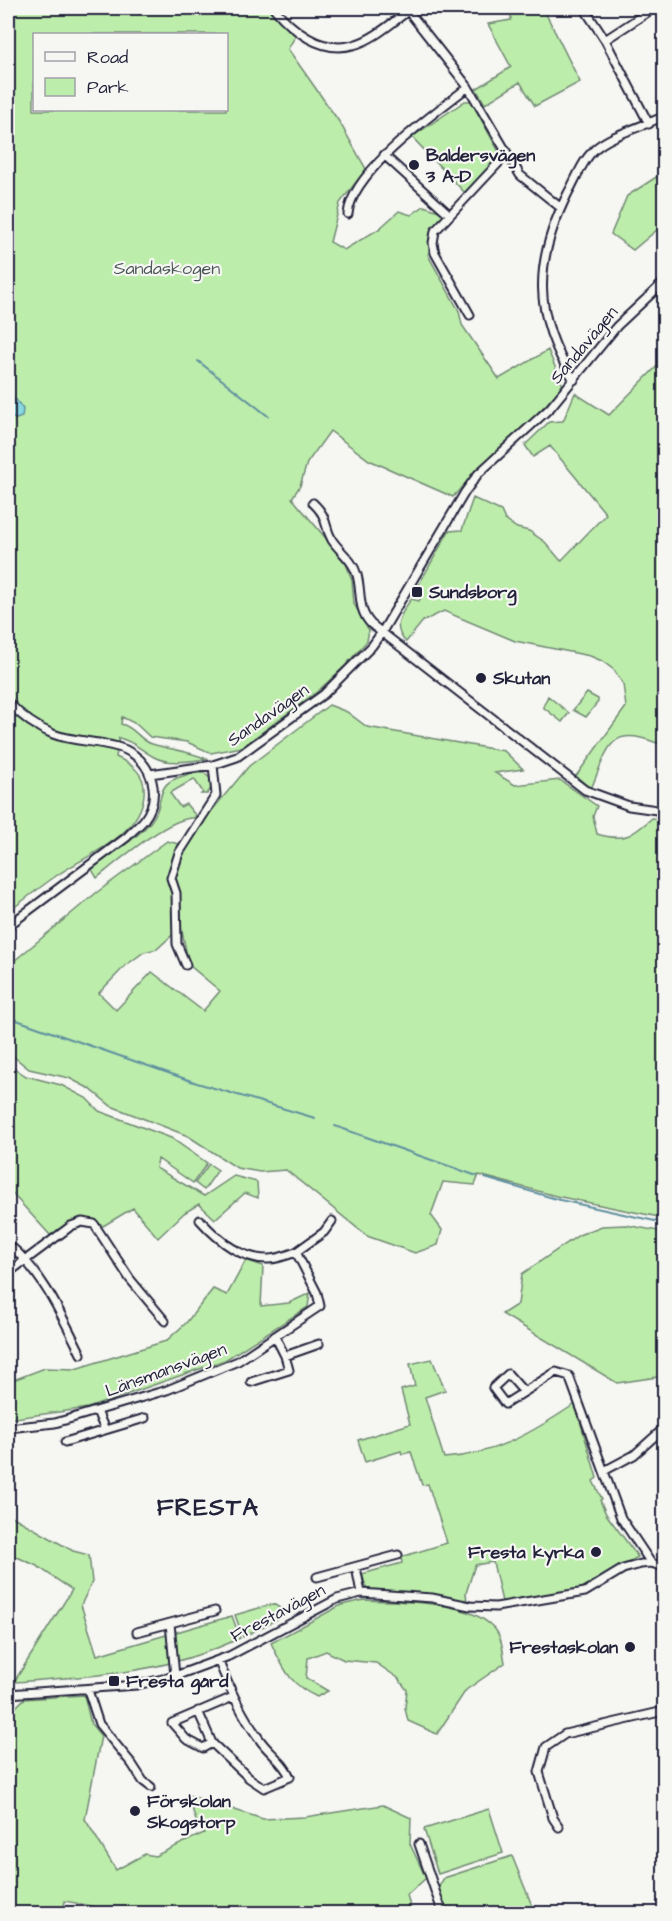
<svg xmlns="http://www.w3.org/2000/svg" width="672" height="1921" viewBox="0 0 672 1921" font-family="'Architects Daughter',sans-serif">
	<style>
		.green { fill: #bdedab; stroke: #708873; stroke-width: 1.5; fill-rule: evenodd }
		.water { fill: #88d9e2; stroke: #5f909f; stroke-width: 1.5 }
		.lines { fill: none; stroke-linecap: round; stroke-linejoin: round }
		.stream { stroke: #5f909f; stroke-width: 2 }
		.minor-casing { stroke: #22223b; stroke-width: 11 }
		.minor { stroke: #f6f6f2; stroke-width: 7 }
		.poi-dot { fill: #22223b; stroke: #f6f6f2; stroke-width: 2 }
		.labels { text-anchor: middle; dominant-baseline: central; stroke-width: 4.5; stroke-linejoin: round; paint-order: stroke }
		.poi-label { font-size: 18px; font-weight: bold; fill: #22223b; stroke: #f6f6f2; text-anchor: start }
		.park-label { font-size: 18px; fill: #495557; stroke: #f6f6f2 }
		.street-label { font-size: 18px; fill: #22223b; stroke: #f6f6f2 }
		.district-label { font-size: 24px; font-weight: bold; letter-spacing: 1.5px; fill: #22223b; stroke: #f6f6f2 }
	</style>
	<rect width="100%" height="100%" fill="#f6f6f2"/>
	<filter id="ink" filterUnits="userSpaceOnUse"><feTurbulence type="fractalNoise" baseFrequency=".0167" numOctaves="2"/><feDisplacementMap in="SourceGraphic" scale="12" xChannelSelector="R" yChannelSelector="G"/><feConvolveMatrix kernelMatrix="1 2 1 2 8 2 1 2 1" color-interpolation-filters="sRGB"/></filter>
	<g filter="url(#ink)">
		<!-- green -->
		<path class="green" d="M8 8H270L296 35 288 49 340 123 366 169 340 203 330 242 344 250 379 229 399 211 411 215 424 206 445 213 433 229 428 255 459 311 462 325 499 379 548 350 563 386C529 426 487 457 453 497L369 460 330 431 307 463 300 486 292 498 345 561 352 580 354 604 369 630 367 641 345 666 318 691 242 747 211 753 187 742 150 737 136 724 122 717 121 724C135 727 140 741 152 744 172 750 189 751 207 759 191 761 168 765 154 757 141 750 133 741 119 738L116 757C132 764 146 774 144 794 141 836 86 855 56 876 40 887 24 900 8 912V416L16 419V400L8 397ZM34 34H226V110H34Z
			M511 8H543L580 82 535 106 520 82 485 104 476 89 511 67 488 24 511 20Z
			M465 101H471L499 152 498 158 465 193 412 137Z
			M664 172V224L633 250 611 234 627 196Z
			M664 359V746C610 723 610 743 591 789L576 776 626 707 623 684 614 670 602 661 590 656 515 641 444 611 423 621 406 642C391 627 401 614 411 599L419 601 423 594 417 588 449 531 462 530 473 498 501 511 505 520 517 528 529 531 545 542 561 561 606 514 550 446 533 457 525 445 549 422 563 421 575 393 609 415Z
			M587 693 598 699V702L586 717 573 710Z
			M548 696 569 713 562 722 543 707Z
			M329 705 347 712 367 727 504 751 523 769 495 773 515 785 560 780 597 806 593 816 597 834C624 842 632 836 652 818L664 820V1218L556 1196 479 1175 475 1185 443 1182 431 1215 442 1230 438 1245 415 1253 367 1236 286 1170 260 1172 237 1168 188 1136 111 1106 90 1089 69 1078 29 1069 8 1052V966L96 893 167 841 179 844 170 871 199 826 249 766ZM181 927 189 965 220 991 203 1011 152 972 116 1010 99 993 125 966 144 952 157 949Z
			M196 773H204L212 780V787L207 794H201L203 792 194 779 170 793 180 807 186 804 196 816 194 818C170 816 117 862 97 878L91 868C108 856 129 844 144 829 174 801 143 782 196 773Z
			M8 1064 26 1076 61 1085 86 1098 99 1111 171 1138 207 1163 193 1183 158 1159 156 1168 204 1196 234 1176 257 1182 258 1198 245 1193 215 1219 199 1204 184 1213 158 1238 133 1208 103 1226C85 1211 67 1224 51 1236L8 1189Z
			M209 1164 218 1170 204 1190 195 1183Z
			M626 1225 664 1232V1376L617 1383 502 1314 518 1304 522 1274 579 1235 602 1226Z
			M246 1260 263 1266 261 1306 289 1303 310 1293 308 1307 225 1360 88 1408 8 1419V1382L45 1368 75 1369 166 1341 186 1323 213 1289 227 1295Z
			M432 1359 445 1390 425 1397 444 1458C495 1455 533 1432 575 1404L597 1478 593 1481 602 1499 600 1500 606 1514 638 1557 582 1588 502 1602 493 1562 475 1565 466 1593 467 1603 367 1590 362 1574 402 1563 401 1557 447 1543 428 1484 422 1485 411 1452 402 1454 401 1451 365 1462 358 1440 410 1424 401 1390 415 1386 410 1364Z
			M8 1514 73 1551 89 1555 92 1582 81 1605 97 1655 232 1616 240 1638C165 1674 94 1676 14 1682L72 1590 37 1566 8 1553Z
			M364 1600C400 1602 466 1599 494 1628 502 1636 503 1652 505 1663L466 1690 437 1734 408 1721 405 1708 407 1690 398 1678 376 1663 344 1660 326 1651 308 1658 306 1678 328 1691 317 1697C289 1684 284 1669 271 1643L341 1605Z
			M273 1604 289 1613 243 1637 235 1615Z
			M84 1695 91 1724 101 1736 85 1819 116 1870 145 1854 155 1856 204 1833 196 1821 188 1795 263 1819 305 1817 383 1805 411 1818 410 1844 426 1878 407 1895 412 1913 134 1914 65 1901 64 1906 114 1913H8V1715L24 1699Z
			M489 1809 503 1853 438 1874 424 1829Z
			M512 1856 535 1913H447L438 1888 444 1878Z"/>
		<!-- water -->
		<path class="water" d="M8 397 16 400 23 409 22 417 16 419 8 416Z"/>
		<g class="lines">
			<!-- stream -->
			<path class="stream" d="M198 361 268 416
				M8 1017 197 1083 315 1118
				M335 1126 477 1176
				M485 1178 560 1200 664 1223"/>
			<defs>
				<path id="minor" d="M274 8C292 30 321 54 353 45 374 40 395 20 412 8
					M406 8 468 87 520 175 561 208
					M584 8 605 40 649 124
					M605 40 654 8
					M384 155 449 214
					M348 214C352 171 435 113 468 87
					M470 315 435 253 433 243 435 231 506 155
					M574 380C532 315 534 261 568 193 576 179 582 161 594 150 609 135 645 126 664 116
					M313 503C329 518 323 524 332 540 340 552 353 560 357 575 362 593 357 609 371 624L585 790 629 806 664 811
					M8 702C21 716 35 727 53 734 76 743 104 740 126 750 153 763 162 796 144 820 139 826 132 831 127 837L8 926
					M150 774 213 765 237 757 324 694 372 646 382 632 465 492 478 474 550 408 617 326 664 282
					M186 965 177 944 176 893 171 878 179 853 216 795 213 765
					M8 1244C42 1271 62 1316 81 1354
					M296 1252 324 1232 332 1221
					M8 1273 71 1226 82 1222 94 1224 130 1279 165 1321
					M275 1336 285 1356
					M251 1382 289 1370 285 1356 319 1344
					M523 1391 508 1374 493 1388 505 1404 556 1372 569 1376 621 1518 651 1563
					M97 1411 105 1430
					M8 1428 55 1423 167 1390 238 1361 320 1306 317 1293 296 1252C288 1255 277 1259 269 1259 242 1260 217 1239 200 1220
					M65 1442 145 1418
					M604 1471 634 1455 664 1428
					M356 1567 361 1593
					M317 1577 398 1555
					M170 1623 175 1676
					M137 1632 215 1611
					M88 1690 99 1724 132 1764 143 1781 151 1787
					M8 1694 137 1685 175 1676 229 1656 337 1599 361 1593 432 1598 470 1606 496 1607 585 1592 623 1569 641 1564 651 1563 664 1567
					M198 1711 212 1743 249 1778 264 1788 290 1777C284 1762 269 1753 260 1740 242 1716 230 1689 218 1660
					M212 1743 203 1748 186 1739 172 1723 233 1697
					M559 1827 553 1818 539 1772 546 1747 565 1734 664 1711
					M419 1844 443 1914"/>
			</defs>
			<!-- minor casing -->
			<use href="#minor" class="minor-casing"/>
			<!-- minor -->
			<use href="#minor" class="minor"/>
		</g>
	</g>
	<!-- markers -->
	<g class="poi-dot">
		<circle cx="414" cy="165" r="6"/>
		<rect x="411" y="586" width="12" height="12" rx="3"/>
		<circle cx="481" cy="678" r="6"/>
		<circle cx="596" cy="1552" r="6"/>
		<circle cx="630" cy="1647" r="6"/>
		<rect x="108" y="1675" width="12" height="12" rx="3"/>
		<circle cx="135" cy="1811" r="6"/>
	</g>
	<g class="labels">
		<!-- poi labels -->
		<g class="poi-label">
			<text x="426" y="155">Baldersvägen<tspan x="426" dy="21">3 A-D</tspan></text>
			<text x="429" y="592">Sundsborg</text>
			<text x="493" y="678">Skutan</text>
			<text x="584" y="1552" text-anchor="end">Fresta kyrka</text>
			<text x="618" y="1647" text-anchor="end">Frestaskolan</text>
			<text x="126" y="1681">Fresta gård</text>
			<text x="147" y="1801">Förskolan<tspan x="147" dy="21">Skogstorp</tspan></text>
		</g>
		<!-- park labels -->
		<g class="park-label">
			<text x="167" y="268">Sandaskogen</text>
		</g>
		<!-- street labels -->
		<g class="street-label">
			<text transform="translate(584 345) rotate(-50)">Sandavägen</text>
			<text transform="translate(268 715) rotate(-35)">Sandavägen</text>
			<text transform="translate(166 1370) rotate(-20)">Länsmansvägen</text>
			<text transform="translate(278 1613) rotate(-28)">Frestavägen</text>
		</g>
		<!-- district labels -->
		<g class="district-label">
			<text x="208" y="1508">FRESTA</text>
		</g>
	</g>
	<!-- margin -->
	<rect width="672" height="1921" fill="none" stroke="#f6f6f2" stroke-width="30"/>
	<rect x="15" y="15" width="642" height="1891" fill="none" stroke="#22223b" stroke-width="2" filter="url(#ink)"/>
	<!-- legend -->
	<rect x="33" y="33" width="195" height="78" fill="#f6f6f2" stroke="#a1a1a9" stroke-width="1.5"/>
	<rect x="45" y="52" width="30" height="9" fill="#f6f6f2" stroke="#a1a1a9" stroke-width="1.5"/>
	<text x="87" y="63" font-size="18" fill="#22223b">Road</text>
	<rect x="45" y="78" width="30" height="18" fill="#bdedab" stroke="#a1a1a9" stroke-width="1.5"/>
	<text x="87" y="93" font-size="18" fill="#22223b">Park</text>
</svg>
